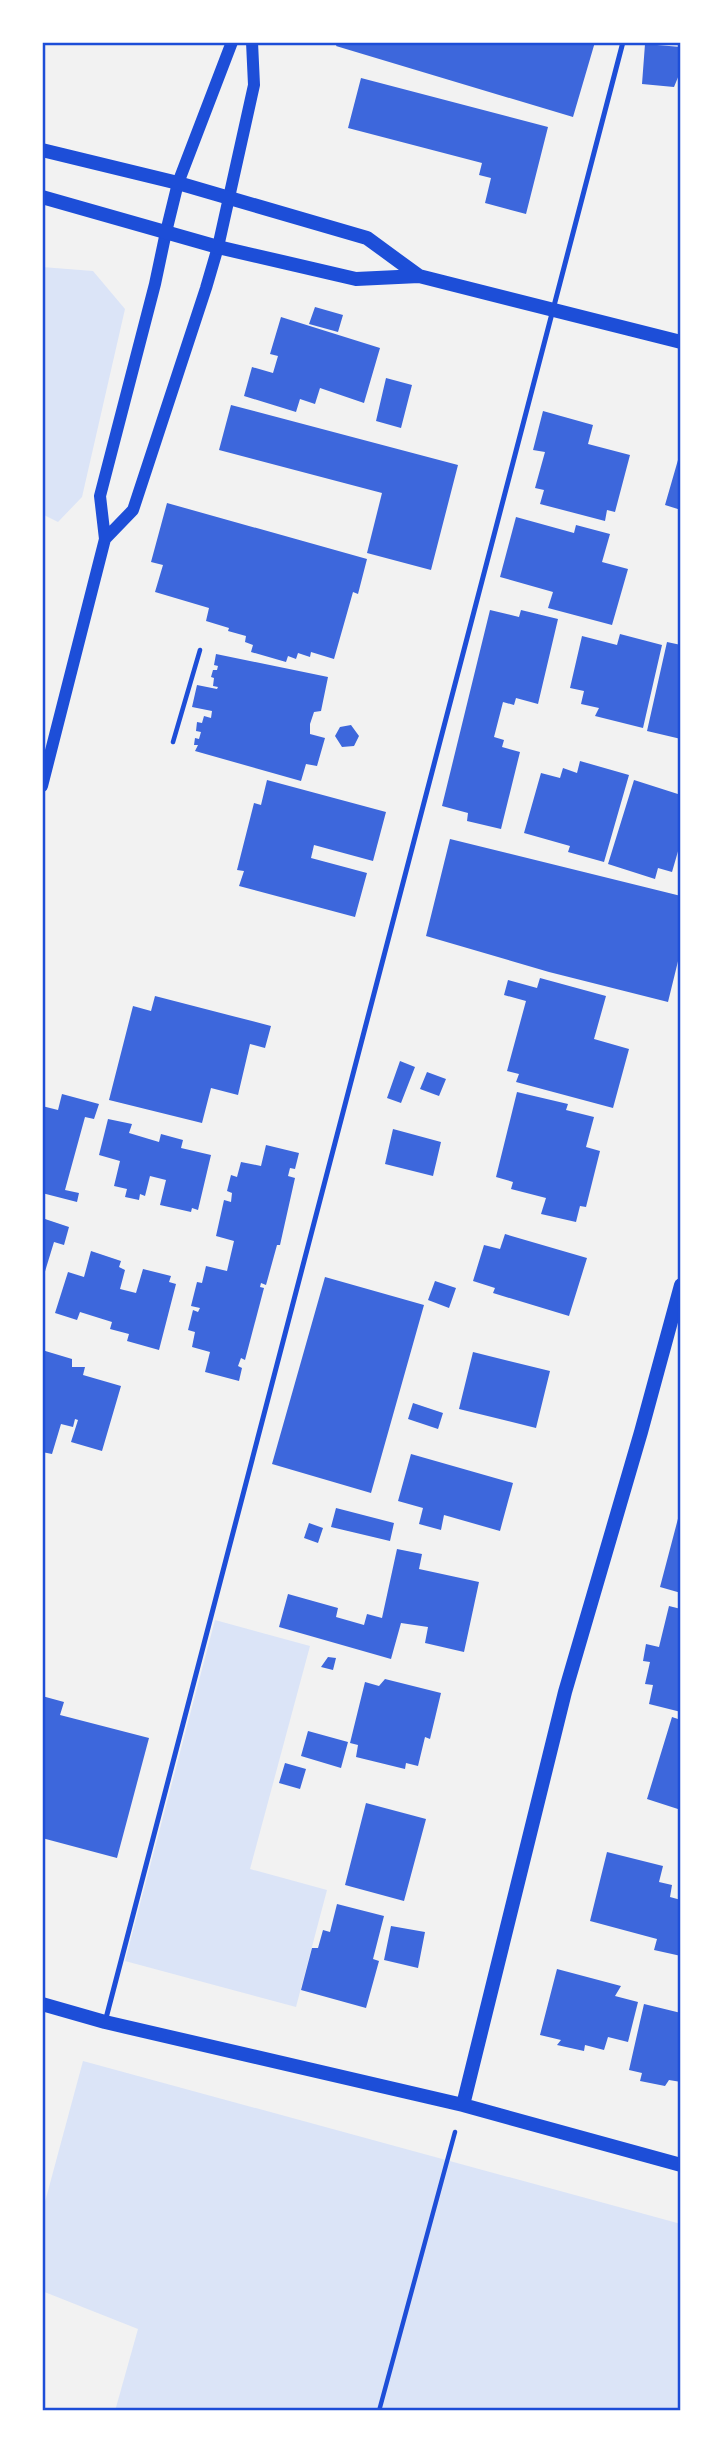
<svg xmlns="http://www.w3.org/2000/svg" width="723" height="2453" viewBox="0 0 723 2453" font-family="Figtree,sans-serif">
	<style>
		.green { fill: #dbe4f7 }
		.building { fill: #3d67dc }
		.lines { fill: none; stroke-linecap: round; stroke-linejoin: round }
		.path { stroke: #1d4ed8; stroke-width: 4.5 }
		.service { stroke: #1d4ed8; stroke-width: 5 }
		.tertiary { stroke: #1d4ed8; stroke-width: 12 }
		.secondary { stroke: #1d4ed8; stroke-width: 14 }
		.neatline { fill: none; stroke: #1d4ed8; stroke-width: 2.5 }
	</style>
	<rect width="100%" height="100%" fill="#f2f2f2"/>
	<!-- green -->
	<path class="green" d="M42 267 93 271 125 309 82 497 58 522 42 514Z
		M215 1620 310 1646 250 1869 327 1890 296 2007 125 1961Z
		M83 2061 681 2224V2411H115L138 2329 42 2291V2213Z"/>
	<!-- building -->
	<path class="building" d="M338 42H595L573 117 336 46Z
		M645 44 681 47V70L674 87 642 84Z
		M361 78 548 127 526 214 485 203 491 178 479 175 482 163 348 128Z
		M315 307 343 315 338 332 309 324Z
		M281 317 380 348 364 403 320 388 315 404 300 399 296 412 244 396 252 367 273 373 278 356 270 354Z
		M386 378 412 385 401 428 376 421Z
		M231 405 458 465 431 570 367 553 382 493 219 450Z
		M543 411 593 425 588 444 630 455 615 512 607 510 605 521 540 504 544 490 535 488 545 452 533 450Z
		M680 453H681V510L665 505Z
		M167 503 367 559 358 594 353 592 334 659 311 652 310 657 298 653 296 659 288 656 286 662 251 652 253 645 245 642 246 636 228 631 229 628 206 621 209 608 155 592 163 565 151 562Z
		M516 517 574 533 576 525 610 534 602 562 628 569 612 625 548 608 553 592 500 577Z
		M490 610 519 617 521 610 558 619 538 704 516 698 514 705 503 702 494 737 504 740 502 747 520 752 501 829 467 821 468 813 442 806Z
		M620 634 662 645 643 728 595 716 599 708 581 704 584 691 570 688 582 636 617 645Z
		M667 642 681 645V739L647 731Z
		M216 654 328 677 321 711 314 712 310 724V734L325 738 317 766 306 764 301 781 195 751 198 745H194L195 738 199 739 201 732 196 731 197 722 202 723 204 716 211 718 212 711 192 707 197 685 217 689 218 687 213 686 214 678 211 677 213 670H217L218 666 214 665Z
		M351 725 359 736 354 746 342 747 335 736 340 727Z
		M580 761 629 775 604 862 568 852 570 846 524 833 541 773 560 778 563 768 577 773Z
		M267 780 386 812 373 861 314 845 311 858 367 873 355 917 239 886 244 871 237 870 254 803 261 805Z
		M634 780 681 795V841L672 872 658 868 655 879 608 864Z
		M450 839 681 896V949L668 1002 549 972 426 936Z
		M540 978 606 996 594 1039 629 1049 613 1108 516 1082 519 1074 507 1071 526 1001 504 995 508 980 537 988Z
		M155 996 271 1026 265 1048 250 1044 238 1095 211 1088 202 1123 109 1100 133 1006 151 1011Z
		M400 1061 415 1067 401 1103 387 1098Z
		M427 1072 446 1079 439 1096 420 1089Z
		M517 1092 568 1104 566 1110 594 1117 586 1147 600 1151 586 1207 580 1206 576 1222 541 1214 546 1198 511 1189 513 1182 496 1177Z
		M62 1094 99 1104 94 1119 85 1117 65 1190 79 1193 77 1202 42 1193V1106L58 1110Z
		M108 1119 132 1124 129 1133 159 1142 161 1134 183 1140 181 1148 211 1155 198 1210 192 1208 191 1212 160 1205 166 1180 150 1176 145 1196 140 1194 139 1200 125 1197 127 1189 114 1186 120 1161 99 1155Z
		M393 1129 441 1142 433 1176 385 1164Z
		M266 1145 299 1153 295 1169 290 1168 288 1176 295 1178 280 1245H277L266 1285 261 1283 260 1287 264 1288 245 1360 241 1358 238 1366 242 1368 239 1381 205 1372 210 1352 192 1347 195 1332 188 1330 193 1310 198 1312 200 1308 191 1306 197 1282 202 1283 206 1266 227 1271 234 1241 216 1236 224 1200 231 1202 232 1193 227 1191 231 1175 237 1177 241 1162 261 1166Z
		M42 1218 69 1227 64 1245 54 1242 43 1278Z
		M505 1234 587 1258 569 1316 493 1293 495 1288 473 1281 484 1245 500 1249Z
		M91 1251 121 1261 119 1267 125 1270 120 1289 136 1293 143 1269 171 1276 169 1282 176 1284 159 1350 127 1341 129 1334 110 1329 112 1322 80 1312 77 1320 55 1313 68 1272 84 1277Z
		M325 1277 424 1305 371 1493 272 1464Z
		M435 1281 456 1288 449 1308 428 1300Z
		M42 1350 72 1359V1367H85L83 1375 121 1386 102 1451 71 1442 78 1420 75 1419 73 1427 61 1424 52 1454 42 1452Z
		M473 1352 550 1371 536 1428 459 1409Z
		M413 1403 443 1413 438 1429 408 1419Z
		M411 1454 513 1483 500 1531 444 1515 441 1530 419 1524 423 1508 398 1501Z
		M336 1508 394 1523 390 1541 331 1527Z
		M680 1511 681 1512V1593L660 1587Z
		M309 1523 323 1528 318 1543 304 1538Z
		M397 1549 422 1554 419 1569 479 1582 464 1652 425 1643 428 1627 401 1623 391 1659 279 1627 288 1594 338 1608 336 1617 364 1625 367 1614 382 1618Z
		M669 1606 681 1609V1712L649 1704 653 1685 645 1684 650 1662 643 1661 646 1644 659 1647Z
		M328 1657 336 1658 333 1670 321 1667Z
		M385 1679 441 1693 430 1739 425 1737 418 1766 406 1763 405 1769 356 1757 358 1745 350 1743 365 1682 379 1686Z
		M42 1696 64 1702 60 1715 149 1738 117 1858 42 1838Z
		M672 1717 681 1720V1810L647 1799Z
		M308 1731 348 1742 341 1768 301 1756Z
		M285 1763 306 1769 300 1789 279 1783Z
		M366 1803 426 1819 404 1901 345 1885Z
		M607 1852 663 1866 659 1882 672 1885 670 1897 681 1900V1956L654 1950 657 1939 590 1921Z
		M337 1904 384 1916 373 1959 379 1961 366 2008 301 1990 312 1948H318L323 1930 330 1932Z
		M391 1926 425 1932 418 1968 384 1960Z
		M557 1969 621 1986 615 1996 638 2002 628 2042 608 2037 604 2050 585 2045 584 2051 557 2045 561 2040 540 2035Z
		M644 2004 681 2013V2082L669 2080 665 2086 640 2081 642 2073 629 2070Z"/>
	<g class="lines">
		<!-- path -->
		<path class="path" d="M173 742 200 650
			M379 2411 455 2132"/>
		<!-- service -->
		<path class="service" d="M105 2022 623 42"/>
		<!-- tertiary -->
		<path class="tertiary" d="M105 539 133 510 206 288 218 247 254 85 252 42
			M42 786 105 539 100 496 155 284 166 232 178 183 232 42"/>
		<!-- secondary -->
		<path class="secondary" d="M42 150 178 183 367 238 419 276
			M42 197 218 247 356 279 419 276 681 342
			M42 2004 105 2022 463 2105 681 2165
			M463 2105 565 1692 641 1432 681 1285"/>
	</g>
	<!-- border -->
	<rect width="723" height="2453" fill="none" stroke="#ffffff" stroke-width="88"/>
	<rect x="44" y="44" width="635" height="2365" class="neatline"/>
</svg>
